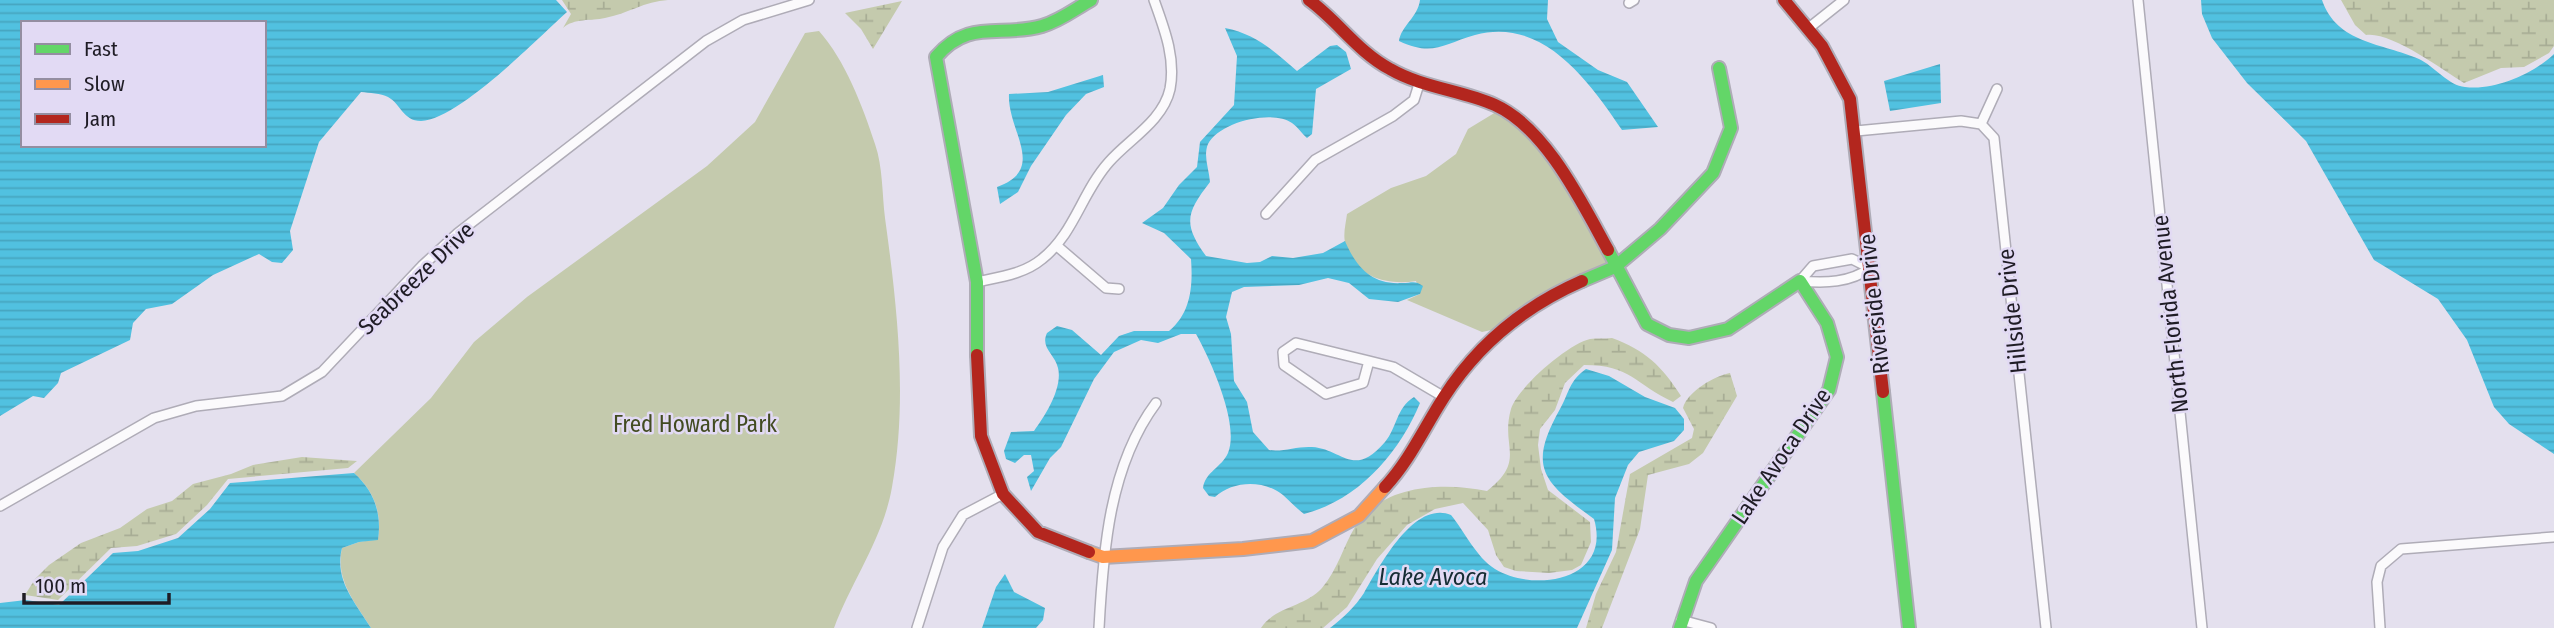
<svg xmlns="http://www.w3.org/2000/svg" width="2554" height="628" viewBox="0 0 2554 628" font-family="'Fira Sans Condensed',sans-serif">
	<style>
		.wetland { fill: url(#wetland-marsh) }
		.park { fill: #c4caad }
		.water { fill: url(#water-rules); fill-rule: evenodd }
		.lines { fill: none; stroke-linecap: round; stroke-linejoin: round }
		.street-casing { stroke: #afacb7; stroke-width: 12 }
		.fast-casing { stroke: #afacb7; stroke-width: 16 }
		.slow-casing { stroke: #afacb7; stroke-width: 16 }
		.jam-casing { stroke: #afacb7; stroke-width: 16 }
		.street { stroke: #fbfafc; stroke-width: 9 }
		.fast { stroke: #63d668; stroke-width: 12 }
		.slow { stroke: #ff974d; stroke-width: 12 }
		.jam { stroke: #b3261e; stroke-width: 12 }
		.labels { text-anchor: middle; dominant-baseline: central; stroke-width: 5; stroke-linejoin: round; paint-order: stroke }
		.street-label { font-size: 23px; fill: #1f1c25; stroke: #e2daf4 }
		.park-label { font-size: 23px; fill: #424b21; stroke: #e2daf4 }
		.water-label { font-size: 24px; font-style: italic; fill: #162d34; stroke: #e2daf4 }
	</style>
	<defs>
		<pattern id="wetland-marsh" width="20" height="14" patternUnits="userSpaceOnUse" patternTransform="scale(1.75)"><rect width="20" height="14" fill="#c4caad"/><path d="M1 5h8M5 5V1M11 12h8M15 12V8" fill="none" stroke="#a8ad95"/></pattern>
		<pattern id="water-rules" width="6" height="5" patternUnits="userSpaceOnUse" patternTransform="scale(1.75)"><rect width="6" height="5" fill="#51c1e0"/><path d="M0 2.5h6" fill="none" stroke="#46a5c0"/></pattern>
	</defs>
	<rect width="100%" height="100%" fill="#e4e0ee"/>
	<!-- wetland -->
	<path class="wetland" d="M562 0H668C645 1 627 14 605 18 591 21 574 18 563 28L571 14Z
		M2341 0H2554V46L2549 53 2524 67 2501 68 2464 83C2442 69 2390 31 2366 35L2355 25Z
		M902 1 873 49 861 29 845 13Z
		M1612 338C1645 350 1662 366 1681 396L1673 402C1635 384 1631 365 1584 365L1565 383 1555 410 1540 429 1538 445 1541 469 1548 490 1590 522 1591 542 1581 565 1572 570 1549 573 1516 571 1504 567 1496 555 1488 530 1463 503 1435 509 1407 525 1377 559 1347 607 1323 628H1261C1274 607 1305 607 1322 588 1338 569 1343 547 1355 527 1382 484 1443 482 1487 491 1527 460 1500 447 1511 409 1518 387 1568 344 1590 339 1597 338 1605 339 1612 338Z
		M1730 373 1737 396 1703 453 1689 464 1648 475 1640 529 1602 628H1586L1596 594 1616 552 1630 474 1692 438 1694 429 1683 408C1687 392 1714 376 1730 373Z
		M302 457 357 461 348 468 228 479 207 505 176 534 137 546 111 548 58 600 25 595 35 579 49 565 81 543 120 528 147 509 172 501 193 484 231 474 253 465Z"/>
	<!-- park -->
	<path class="park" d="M819 31C845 60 863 107 875 144 883 167 882 194 885 218 897 305 908 399 892 487 883 539 852 580 834 628H371C355 602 335 580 342 548L359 542 378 539C382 512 374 491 354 473L431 398 474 342 527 297 707 166 755 122 805 33Z
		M1496 112C1548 138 1579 215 1608 264L1496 329 1482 332 1407 300 1420 294 1416 281C1386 286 1352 276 1345 242 1343 234 1346 222 1347 214L1391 188 1426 176 1456 154 1468 129Z"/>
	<!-- water -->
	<path class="water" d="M0 0H556L567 12C537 39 459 119 421 121 403 121 401 104 388 97 381 93 369 93 361 92L319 142 290 231 293 250 282 263 272 262 259 254 213 275 172 304 146 309 133 323 130 340 61 373 58 383 44 398 33 396 0 416ZM23 23H264V145H23Z
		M1420 0H1548L1547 19 1558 42 1598 70 1627 82 1658 127 1622 130C1590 83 1544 16 1475 35 1443 44 1433 57 1399 41 1401 26 1418 17 1420 0Z
		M2201 0H2322C2337 44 2383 43 2419 59 2434 66 2449 86 2465 87 2494 91 2533 74 2554 54V454L2509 424 2494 407 2467 340 2438 299 2374 260 2306 141 2247 83 2212 38 2202 14Z
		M1225 28C1256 34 1274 51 1297 71L1330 46 1337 45 1346 52 1351 69 1316 89 1312 134 1307 138C1302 134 1298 127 1292 123 1272 109 1219 122 1208 144 1203 156 1209 169 1210 182 1187 212 1182 223 1206 256L1247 263 1260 262 1272 256 1293 258 1323 253 1345 241C1356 267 1372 285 1402 283 1412 283 1415 280 1423 286L1420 294 1398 302 1369 299 1349 283 1328 278 1299 285 1244 287 1232 292 1226 317 1231 334 1234 381 1247 402 1253 432 1269 450C1284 452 1297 446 1312 447 1343 449 1353 479 1385 442 1397 428 1396 408 1414 397L1420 403C1399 454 1358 500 1304 514 1296 508 1290 501 1283 495 1263 479 1232 481 1215 497L1209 496 1203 488C1205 472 1222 467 1228 453 1240 424 1210 359 1196 334H1181L1158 343 1141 340 1114 352 1094 379 1061 447 1050 458 1031 491 1027 477 1034 471 1031 455H1024L1015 463 1006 459 1004 451 1011 432 1034 431C1045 416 1063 388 1058 368 1055 354 1040 348 1047 333L1057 326 1072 330 1101 355 1119 336 1134 331H1169C1191 313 1193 286 1191 259L1164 233 1142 223 1163 208 1179 185 1197 167 1200 142 1234 105 1237 56Z
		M1940 64 1941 103 1890 111 1884 81Z
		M1103 75 1104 87 1086 94 1066 115 1031 166 1018 192 1000 204 997 187C1048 169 1007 131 1009 94L1048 92Z
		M1586 369 1609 376 1645 397 1675 408 1684 419V430L1674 441 1639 452 1628 465 1615 498 1612 550 1577 628H1330C1343 618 1355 607 1364 593 1379 568 1413 500 1451 515 1465 532 1476 557 1495 569 1535 593 1612 580 1594 519 1543 482 1527 468 1560 409 1569 393 1569 381 1586 369Z
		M354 473C374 491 382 513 378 540L359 542 342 548C334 580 355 602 371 628H0V603L26 600 59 605 113 553 138 551 178 538 210 509 230 483Z
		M1005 574 1014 592 1045 608 1043 620 1036 628H982L996 587Z"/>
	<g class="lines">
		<defs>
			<path id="street" d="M2138 0 2202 628
				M1629 3 1634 0
				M1810 27 1844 0
				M1981 124 1997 89
				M1856 131 1961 121 1981 124 1994 138 2046 628
				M1266 214 1315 160 1393 116 1414 100 1419 84
				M1057 246 1106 288 1119 289
				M1852 259 1870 268C1850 283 1825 283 1800 281L1813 266Z
				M977 282C1000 277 1024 274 1042 259 1074 234 1082 192 1109 162 1128 140 1163 121 1170 89 1176 58 1164 28 1154 0
				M1296 343 1369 361 1363 383 1326 394 1284 365 1283 352Z
				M1369 361 1393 367 1444 397
				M0 506 154 418 196 406 282 396 322 372 422 266 458 233 706 41 743 20 809 0
				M1681 620 1711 628
				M917 628 943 547 963 515 1003 494
				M1099 628C1103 552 1109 466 1156 403
				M2380 628 2377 582 2381 566 2401 549 2554 537"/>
			<path id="fast" d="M1608 250 1647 324 1669 335 1689 338 1728 329 1800 281 1827 323 1837 357 1829 390 1696 581 1680 628
				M1582 281 1615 267 1660 229 1713 173 1731 128 1719 68
				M977 355V282L936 57C969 18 1000 38 1042 26 1060 21 1075 9 1091 0
				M1883 392 1909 628"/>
			<path id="slow" d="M1089 552 1103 557 1243 549 1312 541 1359 516 1385 487"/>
			<path id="jam" d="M1309 0C1338 21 1358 52 1390 69 1423 88 1461 90 1495 105 1546 128 1582 203 1608 250
				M1784 0 1822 46 1850 99 1883 392
				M977 355 981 436 1003 494 1038 532 1089 552
				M1385 487C1410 460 1424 428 1444 397 1478 344 1525 306 1582 281"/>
		</defs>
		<!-- street casing -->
		<use href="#street" class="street-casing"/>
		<!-- fast casing -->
		<use href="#fast" class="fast-casing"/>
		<!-- slow casing -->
		<use href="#slow" class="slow-casing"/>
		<!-- jam casing -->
		<use href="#jam" class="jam-casing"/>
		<!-- street -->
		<use href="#street" class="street"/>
		<!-- fast -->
		<use href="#fast" class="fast"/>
		<!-- slow -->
		<use href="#slow" class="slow"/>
		<!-- jam -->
		<use href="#jam" class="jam"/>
	</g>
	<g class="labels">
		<!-- street labels -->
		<g class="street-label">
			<text transform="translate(416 278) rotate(-44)">Seabreeze Drive</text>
			<text transform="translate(1874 304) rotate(-96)">Riverside Drive</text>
			<text transform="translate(2012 311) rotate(-96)">Hillside Drive</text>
			<text transform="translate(2170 314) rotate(-96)">North Florida Avenue</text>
			<text transform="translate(1781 456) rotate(-56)">Lake Avoca Drive</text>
		</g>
		<!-- park labels -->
		<g class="park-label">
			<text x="695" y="424">Fred Howard Park</text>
		</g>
		<!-- water labels -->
		<g class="water-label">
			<text x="1433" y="577">Lake Avoca</text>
		</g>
	</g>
	<!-- legend -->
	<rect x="21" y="21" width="245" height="126" fill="#e2daf4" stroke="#948ea1" stroke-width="2"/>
	<rect x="35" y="44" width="35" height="10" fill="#63d668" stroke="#948ea1" stroke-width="2"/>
	<text x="84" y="56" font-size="21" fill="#1f1c25">Fast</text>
	<rect x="35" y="79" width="35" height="10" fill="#ff974d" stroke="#948ea1" stroke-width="2"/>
	<text x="84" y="91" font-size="21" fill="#1f1c25">Slow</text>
	<rect x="35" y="114" width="35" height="10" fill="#b3261e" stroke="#948ea1" stroke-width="2"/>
	<text x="84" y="126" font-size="21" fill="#1f1c25">Jam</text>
	<!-- scale -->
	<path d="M24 593v10h145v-10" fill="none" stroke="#1f1c25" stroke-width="3.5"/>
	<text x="35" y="593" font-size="21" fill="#1f1c25" stroke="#e2daf4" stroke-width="5" paint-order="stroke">100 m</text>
</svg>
